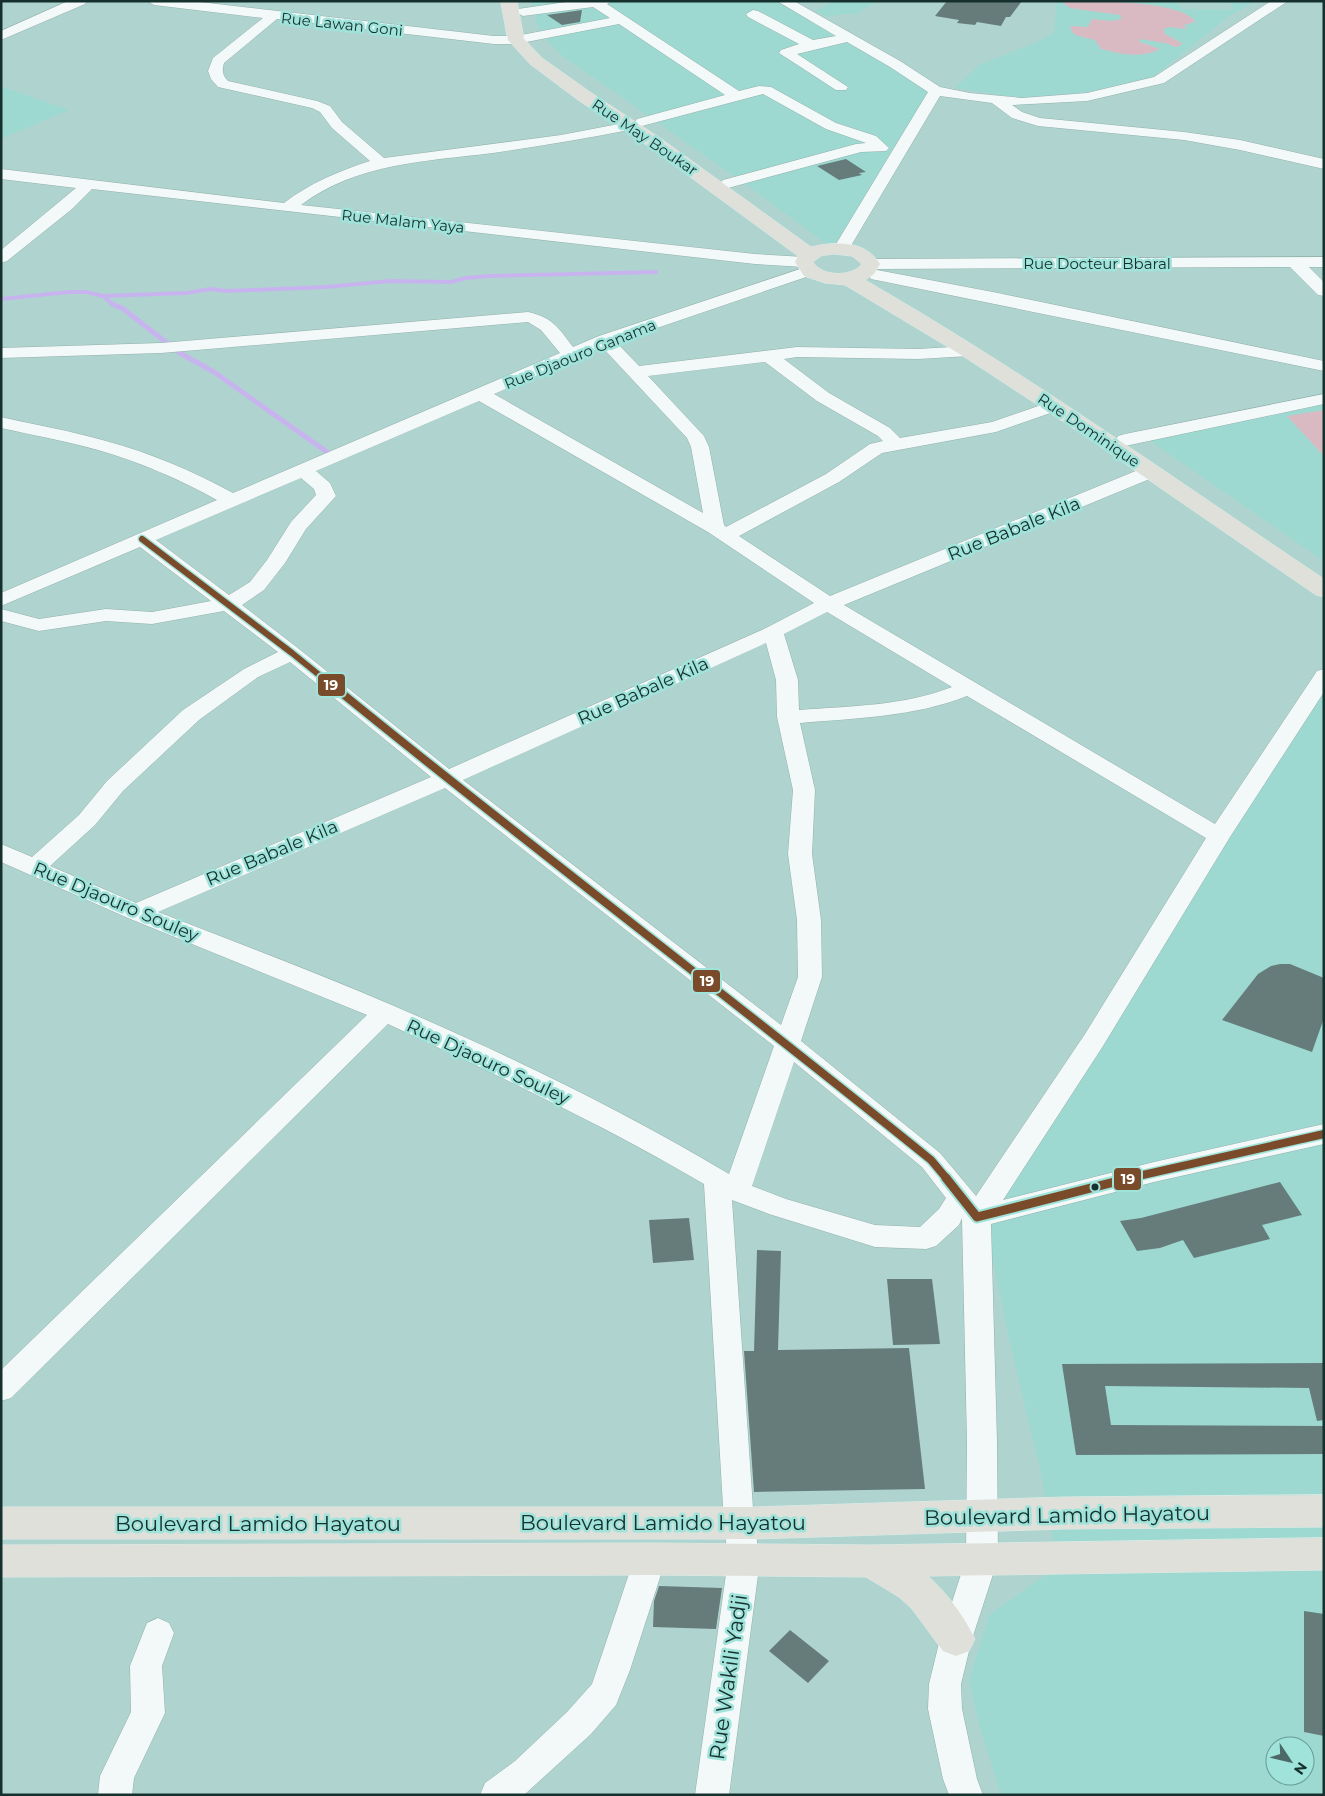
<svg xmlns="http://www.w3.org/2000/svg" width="1325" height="1796" viewBox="0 0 1325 1796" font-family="Montserrat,sans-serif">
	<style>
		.built { fill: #9dd9d1; fill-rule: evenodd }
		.green { fill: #dabac2 }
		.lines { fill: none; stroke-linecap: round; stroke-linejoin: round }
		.stream-far1 { stroke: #c7b4ee; stroke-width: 4 }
		.stream { stroke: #c7b4ee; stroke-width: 5 }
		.building { fill: #667c7b }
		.minor-casing { stroke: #93b0ac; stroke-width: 1 }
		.major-casing { stroke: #dbece9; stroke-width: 1 }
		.minor { fill: #f3f9f8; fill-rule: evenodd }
		.major { fill: #dfe0d9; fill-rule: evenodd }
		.bus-1-far2-casing { stroke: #a0e3db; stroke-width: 9 }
		.bus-1-far1-casing { stroke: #a0e3db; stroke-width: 11 }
		.bus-1-casing { stroke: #a0e3db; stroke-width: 13 }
		.bus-1-far2 { stroke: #7a4b2a; stroke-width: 6 }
		.bus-1-far1 { stroke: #7a4b2a; stroke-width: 8 }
		.bus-1 { stroke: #7a4b2a; stroke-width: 9 }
		.bus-dot { fill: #15302d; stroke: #a0e3db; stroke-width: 2 }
		.labels { text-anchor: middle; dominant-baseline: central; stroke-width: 5; stroke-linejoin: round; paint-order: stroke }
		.far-street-label { font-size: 15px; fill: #15302d; stroke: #a0e3db }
		.street-label { font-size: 18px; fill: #15302d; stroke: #a0e3db }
		.near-street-label { font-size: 21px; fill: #15302d; stroke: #a0e3db }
		.line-badge { stroke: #a0e3db; stroke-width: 2 }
		.badge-label { font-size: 14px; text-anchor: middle; font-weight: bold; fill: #fff }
	</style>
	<rect width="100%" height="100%" fill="#afd4cf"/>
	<!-- built -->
	<path class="built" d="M532 1H793L938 90 843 246 828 245 748 186 560 54 543 36 537 24Z
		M833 1H879L855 14H841L827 17 815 11Z
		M1057 1H1065L1063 3 1070 8 1120 15 1123 19 1110 21 1092 19 1088 27 1071 26 1083 38 1155 46 1139 41 1140 39 1165 43 1176 47 1183 43 1165 34 1163 29 1170 27 1186 29 1184 26 1195 22 1192 17 1167 9 1118 1H1256L1229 16 1151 79 1081 93 1020 98 955 88 979 65 1037 42 1054 33ZM1179 2 1231 3 1233 10 1181 9Z
		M1 86 69 110 1 139Z
		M1324 404V561L1143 436Z
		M1324 671V1795H1001L979 1724 969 1681 989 1615 1051 1571 1055 1558 1051 1523 1039 1465 1009 1339 985 1220ZM1275 1746H1305V1776H1275Z"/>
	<!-- green -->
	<path class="green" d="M1065 1C1089 1 1184 0 1195 22L1184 25 1187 29 1170 27 1163 29 1165 34 1183 44 1176 47 1165 43 1140 39 1139 42 1160 49C1141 59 1121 54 1101 49L1095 40 1075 35 1071 30V26L1088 27 1092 19 1110 21 1122 19 1120 15 1070 8 1063 3Z
		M1324 410V456L1287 416Z"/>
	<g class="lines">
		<!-- stream-far1 -->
		<path class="stream-far1" d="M103 296 115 306
			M1 299 69 292H86L103 296 187 293 210 289 227 291 326 287 390 281 451 282 466 278 489 276 656 272"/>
		<!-- stream -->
		<path class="stream" d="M112 304 122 308 180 353 214 372 334 457"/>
	</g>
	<!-- building -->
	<path class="building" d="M947 1H1022L1010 17H1006L1001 26 977 22 975 25 957 23 959 20 935 16Z
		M582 10 580 22 562 25 547 15Z
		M846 159 866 172 859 173 862 175 839 180 817 166Z
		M1280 964H1290L1324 978V1018L1312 1052 1222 1020 1258 974 1271 966Z
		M1280 1182 1302 1215 1262 1225 1270 1239 1194 1258 1183 1240 1160 1248 1137 1251 1120 1221 1141 1218Z
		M689 1218 694 1260 653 1263 649 1220Z
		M757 1250 781 1251 778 1350 909 1348 925 1489 754 1492 744 1351H754Z
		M887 1279H932L940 1344 893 1345Z
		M1324 1363V1420L1317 1421 1309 1388 1105 1386 1111 1425 1324 1426V1454L1076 1455 1062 1364Z
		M659 1586 722 1588 716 1629 653 1627 654 1601Z
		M1304 1611 1324 1614V1736L1304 1732Z
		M790 1630 829 1661 808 1683 769 1651Z"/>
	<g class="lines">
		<defs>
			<path id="minor" d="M68 1H87L85 4 1 40V31Z
				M147 1H191L494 36H516L610 18 593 7 523 16 516 12 518 9 573 1H612L607 4 739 91 759 86 771 87 836 123 876 136 889 148 886 151 861 152 728 188 723 186 720 183 723 180 856 144 866 143 826 129 763 94 642 126 637 125 635 122 637 119 725 95 619 24 516 44H494L277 19 224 63C222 70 222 75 228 81L317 101 330 106 342 122 384 158 561 135 629 122 634 123 636 126 634 129 629 130C584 139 539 146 493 153 428 161 356 163 301 205L755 254 804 257 810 259 812 262 810 265 804 267 755 264 92 189 72 209 7 261 1 263V250L76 188 1 179V169L284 203C310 183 339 171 370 161L332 128 320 112 312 108 218 87 211 79 208 71 213 58 263 18 154 5Z
				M777 1H794L900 61 940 87 970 93 1022 98 1087 93 1154 77 1271 1H1288L1164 83 1087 101 1012 105 1022 112 1040 118 1184 132 1240 140 1324 159V169L1240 150 1184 140 1038 126 1012 118 992 103 940 96 849 249 847 252H835L833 249 928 92 890 67 847 42 797 54 848 87 846 90H836L779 53 781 50 799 44 748 17 746 14 753 10 758 11 813 40 836 36Z
				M1324 257V267H1309L1324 282V296L1318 295 1290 267 876 269 870 267 868 264 870 261 876 259Z
				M809 266 815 268 817 271 815 274 616 342 639 366 797 347 918 349 969 346 975 347 978 351 975 355 969 356 918 359 797 357 784 359 829 393 890 428 900 438 992 422 1053 401 1059 402 1062 406 1059 410 996 432 882 453 839 482 739 536 830 596 1143 468 1150 466 1157 468 1159 472 1157 476 844 605 1215 824 1317 671 1324 669V692L1230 837 1103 1046 1003 1200 1154 1162 1324 1124V1144L1154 1182 991 1224 997 1442 998 1559 972 1639 961 1684 962 1709 977 1779 983 1795H949L943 1779 928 1709 929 1684 940 1639 966 1559 967 1442 962 1218 959 1225 936 1246 926 1249 875 1247 769 1214 732 1200 754 1523 760 1560 729 1795H695L728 1560 724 1523 704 1184C602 1124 495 1074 388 1024L11 1398 1 1401V1370L367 1015 128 918 1 862V844L32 857 79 815 107 781 183 710 244 669 278 652 224 611 152 624 106 621 39 631 1 621V609L39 619 106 609 152 612 211 601 140 547 1 606V593L217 500C179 479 140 462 98 450 66 441 33 435 1 428V417C36 425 71 431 106 441 150 453 193 471 233 493L560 353 541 330 528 322 161 353 1 358V348L161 343 528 312C552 317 559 328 573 347L599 336ZM602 347 687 438 691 447 703 513 494 394ZM765 362 817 401 878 436 883 441 870 444 826 474 726 527 724 525 709 447 704 436 648 376ZM479 401 708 532 814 603 766 628 449 769 299 649 242 605 264 590 285 563 306 529 336 496 330 483 316 471ZM301 478 314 489 316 495 291 522 267 560 250 582 229 595 156 540ZM827 612 952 687C904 706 850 706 799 710L798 680 784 634ZM766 643 776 680 777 717 793 790 788 854 797 920 798 977 781 1025 463 780ZM290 662 431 777 136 903 50 866 95 825 123 791 199 720 258 677ZM967 696 1206 838 1085 1034 976 1196 940 1153 801 1041 822 977 821 920 812 854 815 790 800 723C856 718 914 717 967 696ZM445 788 774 1046 729 1174C622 1110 508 1055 394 1006 316 972 237 943 158 912ZM794 1062 922 1167 946 1198 939 1209 920 1227 875 1225 786 1199 752 1186Z
				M877 270 998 293 1324 361V371L871 279 869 275 871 271Z
				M1324 394V404L1125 446 1118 444 1116 440 1118 436 1125 434Z
				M650 1545 661 1549 666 1559 630 1670 616 1705 591 1734 524 1795H480L485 1783 515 1761 567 1712 592 1684 634 1559 639 1549Z
				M158 1618 169 1623 174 1633 162 1666 165 1713 134 1778 132 1795H98L100 1776 131 1712 130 1666 147 1623Z"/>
			<path id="major" d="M501 1H517L524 39 542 58 590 92 660 138 811 247C836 241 865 240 880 264L874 274 865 280C1023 371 1172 477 1324 579V597L1316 595 1082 434 963 356 845 285 825 283 804 276 795 262 798 256 648 146 578 100 530 64 508 40ZM834 254 852 256 862 264C852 277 822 277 813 262L821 256Z
				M1324 1495V1527L1064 1529 754 1539H1V1507H754L1064 1497Z
				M1324 1538V1570L928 1576C947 1593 964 1616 975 1639L969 1651 956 1656 943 1651 912 1609 899 1597 866 1577 650 1575 1 1577V1545L650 1543 871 1545Z"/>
		</defs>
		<!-- minor casing -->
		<use href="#minor" class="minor-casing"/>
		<!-- major casing -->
		<use href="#major" class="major-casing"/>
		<!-- minor -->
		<use href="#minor" class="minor"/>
		<!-- major -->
		<use href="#major" class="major"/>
		<defs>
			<path id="bus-1-far2" d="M142 539 292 653 339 691"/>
			<path id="bus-1-far1" d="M338 690C533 849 735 1001 931 1160L947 1179
				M1125 1179 1324 1134"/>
			<path id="bus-1" d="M946 1178 977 1217 1130 1178"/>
		</defs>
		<!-- bus-1-far2 casing -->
		<use href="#bus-1-far2" class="bus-1-far2-casing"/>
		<!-- bus-1-far1 casing -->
		<use href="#bus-1-far1" class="bus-1-far1-casing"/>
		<!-- bus-1 casing -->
		<use href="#bus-1" class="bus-1-casing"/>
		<!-- bus-1-far2 -->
		<use href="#bus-1-far2" class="bus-1-far2"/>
		<!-- bus-1-far1 -->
		<use href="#bus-1-far1" class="bus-1-far1"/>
		<!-- bus-1 -->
		<use href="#bus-1" class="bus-1"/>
	</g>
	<!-- markers -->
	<circle class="bus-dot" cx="1095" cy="1187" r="4.5"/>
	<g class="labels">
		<!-- far-street labels -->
		<g class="far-street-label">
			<text transform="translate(342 24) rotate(6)">Rue Lawan Goni</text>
			<text transform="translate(645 137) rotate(34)">Rue May Boukar</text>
			<text transform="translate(403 221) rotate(6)">Rue Malam Yaya</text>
			<text x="1097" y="263">Rue Docteur Bbaral</text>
			<text transform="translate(580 354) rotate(-22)">Rue Djaouro Ganama</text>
			<text transform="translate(1089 430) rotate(34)">Rue Dominique</text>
		</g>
		<!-- street labels -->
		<g class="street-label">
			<text transform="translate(1014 529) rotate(-22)">Rue Babale Kila</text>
			<text transform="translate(643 691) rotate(-24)">Rue Babale Kila</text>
			<text transform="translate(272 853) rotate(-23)">Rue Babale Kila</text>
			<text transform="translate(116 902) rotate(23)">Rue Djaouro Souley</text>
			<text transform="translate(488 1062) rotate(25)">Rue Djaouro Souley</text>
		</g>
		<!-- near-street labels -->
		<g class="near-street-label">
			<text transform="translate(1067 1515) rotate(-1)">Boulevard Lamido Hayatou</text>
			<text x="663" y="1522">Boulevard Lamido Hayatou</text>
			<text x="258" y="1523">Boulevard Lamido Hayatou</text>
			<text transform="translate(728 1677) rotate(-82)">Rue Wakili Yadji</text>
		</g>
	</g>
	<g class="line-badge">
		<rect x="317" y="673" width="29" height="24" rx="5" fill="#7a4b2a"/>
		<rect x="692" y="969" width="29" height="24" rx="5" fill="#7a4b2a"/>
		<rect x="1113" y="1167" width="29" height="24" rx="5" fill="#7a4b2a"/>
	</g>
	<g class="badge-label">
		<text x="331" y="690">19</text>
		<text x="707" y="986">19</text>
		<text x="1128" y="1184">19</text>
	</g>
	<!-- border -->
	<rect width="1325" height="1796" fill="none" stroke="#15302d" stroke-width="5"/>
	<!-- north arrow -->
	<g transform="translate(1290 1761) rotate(125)"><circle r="24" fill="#a0e3db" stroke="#689b95"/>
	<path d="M0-4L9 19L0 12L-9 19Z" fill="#4b6966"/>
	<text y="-8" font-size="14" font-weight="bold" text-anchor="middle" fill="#15302d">N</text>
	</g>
</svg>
